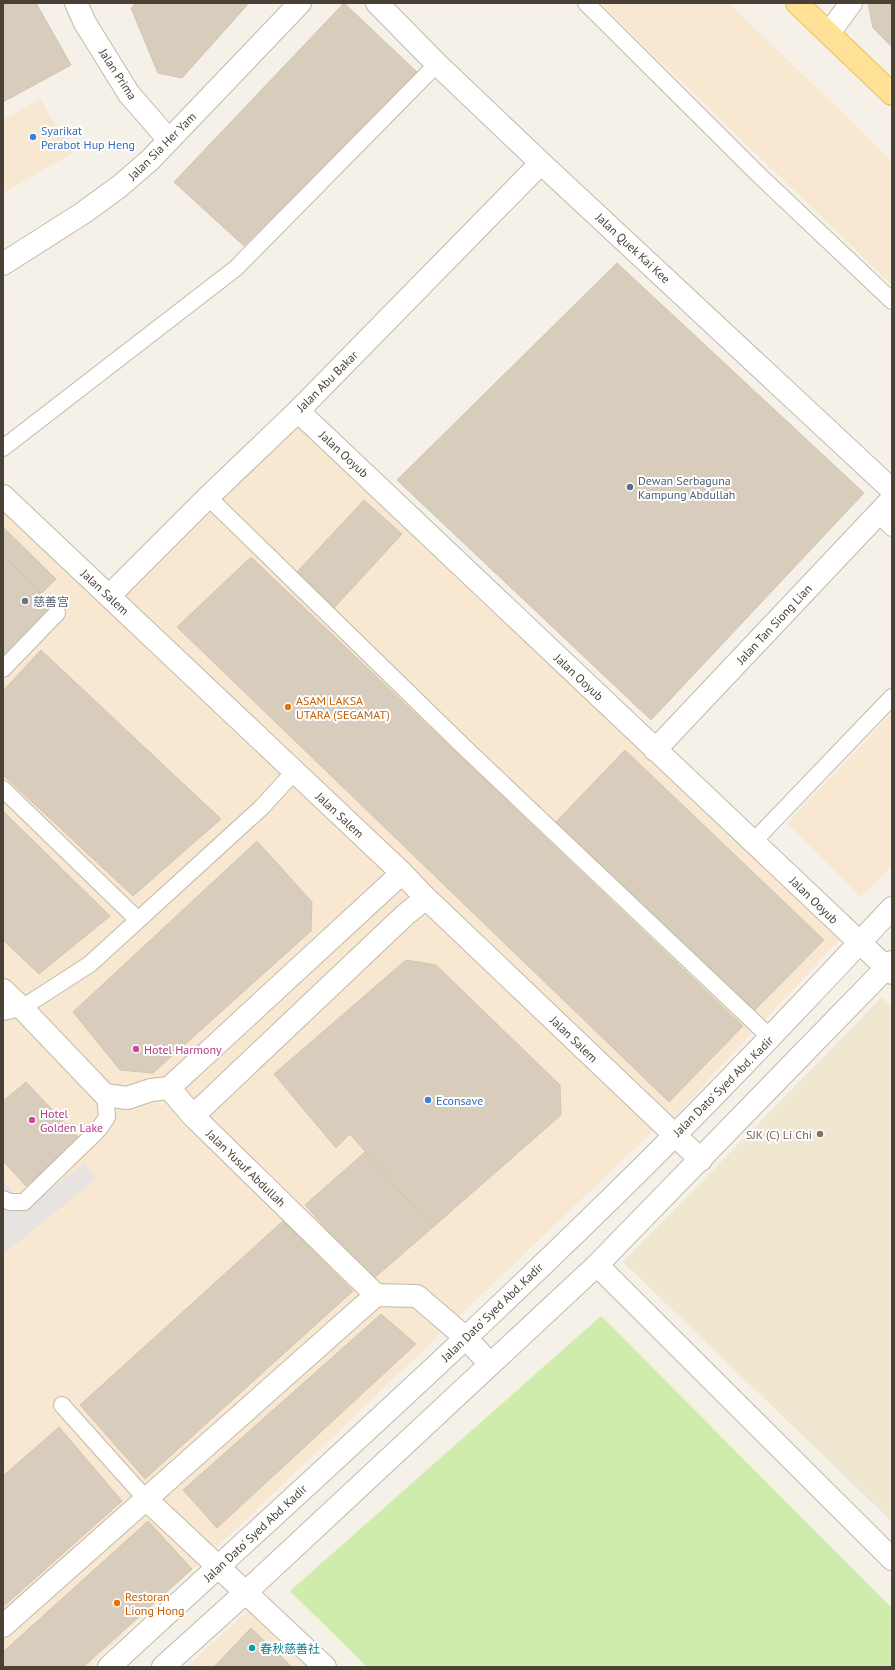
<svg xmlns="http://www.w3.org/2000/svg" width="895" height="1670" viewBox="0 0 895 1670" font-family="'PT Sans','Noto Sans SC',sans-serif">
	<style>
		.commercial { fill: #f8e8d1 }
		.education { fill: #efe7d0 }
		.green { fill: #d0ecad }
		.parking { fill: #e6e3e0 }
		.building { fill: #d8cdbc; stroke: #d3c5af }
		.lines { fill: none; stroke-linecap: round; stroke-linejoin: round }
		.service-casing { stroke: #c1b9a9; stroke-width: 18 }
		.minor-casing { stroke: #c1b9a9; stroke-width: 24 }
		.tertiary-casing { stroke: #c1b9a9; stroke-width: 24 }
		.primary-casing { stroke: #edc25d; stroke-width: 24 }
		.service { stroke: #fff; stroke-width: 16 }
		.minor { stroke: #fff; stroke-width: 22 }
		.tertiary { stroke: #fff; stroke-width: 22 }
		.primary { stroke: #ffe197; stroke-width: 22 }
		.shop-dot { fill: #3f7fe0; stroke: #fff; stroke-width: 1.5 }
		.service-dot { fill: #5c6f8a; stroke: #fff; stroke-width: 1.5 }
		.worship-dot { fill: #6b7280; stroke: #fff; stroke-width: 1.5 }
		.food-dot { fill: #e8710a; stroke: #fff; stroke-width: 1.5 }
		.hotel-dot { fill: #d1479c; stroke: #fff; stroke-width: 1.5 }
		.education-dot { fill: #8d6e63; stroke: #fff; stroke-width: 1.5 }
		.culture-dot { fill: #0f9aa8; stroke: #fff; stroke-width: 1.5 }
		.labels { text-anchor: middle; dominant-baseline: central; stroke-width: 4; stroke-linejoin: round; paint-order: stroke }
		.street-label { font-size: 12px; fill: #494136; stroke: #fff }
		.shop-label { font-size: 12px; fill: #366cbe; stroke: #fff; text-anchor: start }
		.service-label { font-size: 12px; fill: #4e5e75; stroke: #fff; text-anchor: start }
		.worship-label { font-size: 12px; fill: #5b616d; stroke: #fff; text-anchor: start }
		.food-label { font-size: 12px; fill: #c56008; stroke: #fff; text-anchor: start }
		.hotel-label { font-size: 12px; fill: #b23c85; stroke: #fff; text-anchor: start }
		.education-label { font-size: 12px; fill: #785e54; stroke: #fff; text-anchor: end }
		.culture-label { font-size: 12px; fill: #0d838f; stroke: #fff; text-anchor: start }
	</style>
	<rect width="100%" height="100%" fill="#f5f1e8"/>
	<!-- commercial -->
	<path class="commercial" d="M600 3H729L892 161V285Z
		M40 99 73 153 3 193V120Z
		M284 411 840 939 672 1119 111 581Z
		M3 513 215 709 477 958 653 1131 213 1551 89 1667H3Z
		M892 713V865L861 897 787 823Z
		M250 1609 312 1667H186Z"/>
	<!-- education -->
	<path class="education" d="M882 997 892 1007V1522L623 1262Z"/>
	<!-- green -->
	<path class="green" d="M601 1316 892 1608V1667H367L290 1591Z"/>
	<!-- parking -->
	<path class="parking" d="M84 1163 96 1179 3 1254V1180L26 1209Z"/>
	<!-- building -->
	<path class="building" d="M3 3H36L71 65 3 102Z
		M136 3H249L182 78 158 73 131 8Z
		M344 3 417 72 244 246 174 182Z
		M868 3H892V47L873 28Z
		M617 263 864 493 651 720 397 480Z
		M364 500 402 534 334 608 296 573Z
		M3 527 56 579 41 594 3 555Z
		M3 555 54 608 3 659Z
		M251 557 743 1026 669 1102 177 627Z
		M41 650 221 819 133 896 3 775V691Z
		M625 750 824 940 750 1015 555 823Z
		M3 811 110 916 39 974 3 940Z
		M257 841 312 902 311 931 153 1073 120 1070 73 1012Z
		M406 960 436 965 560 1085 561 1115 432 1228 350 1134 336 1148 274 1074Z
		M26 1082 80 1139 26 1186 3 1161V1101Z
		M365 1152 432 1228 372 1280 305 1205Z
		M283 1221 353 1291 145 1479 80 1405Z
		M381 1314 416 1344 217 1528 183 1490Z
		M59 1427 122 1501 3 1607V1476Z
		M148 1521 192 1569 83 1667H3V1652Z
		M251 1628 292 1667H214Z"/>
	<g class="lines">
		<defs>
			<path id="service" d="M586 3 760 176 892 301
				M3 448 236 268 437 64
				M208 497 463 746 771 1038
				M878 514 892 528
				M3 669 57 613
				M3 789 137 919
				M753 842 892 697
				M3 1012 22 1008 90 964 262 807 294 772
				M3 1199 10 1202H24L99 1129 107 1117 105 1095
				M62 1405 146 1499"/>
			<path id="minor" d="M76 3 85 23 129 94 169 140
				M377 3 437 64 541 163 892 490
				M829 33 851 3
				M298 411 892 973
				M3 496 402 873 426 898 701 1160
				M109 596 208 497 298 411 541 163
				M655 750 892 499
				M3 990 22 1008 105 1095 127 1098 151 1090 169 1088 193 1116 376 1295 417 1296 466 1338 490 1364
				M169 1088 402 873
				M193 1116 405 915 426 898
				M597 1265 892 1559
				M146 1499 325 1667
				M3 1626 376 1295"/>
			<path id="tertiary" d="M3 264 83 213 120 186 150 160 300 3
				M109 1667C300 1491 493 1318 676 1134 750 1060 821 984 892 908
				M163 1667 245 1593 597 1265 892 962"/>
			<path id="primary" d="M797 3 892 94"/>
		</defs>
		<!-- service casing -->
		<use href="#service" class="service-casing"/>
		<!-- minor casing -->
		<use href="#minor" class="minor-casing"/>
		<!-- tertiary casing -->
		<use href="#tertiary" class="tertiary-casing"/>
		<!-- primary casing -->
		<use href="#primary" class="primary-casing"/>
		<!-- service -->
		<use href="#service" class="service"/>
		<!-- minor -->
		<use href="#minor" class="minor"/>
		<!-- tertiary -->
		<use href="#tertiary" class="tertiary"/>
		<!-- primary -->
		<use href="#primary" class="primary"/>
	</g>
	<!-- markers -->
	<g class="shop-dot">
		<circle cx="33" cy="137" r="4"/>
		<circle cx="428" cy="1100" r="4"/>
	</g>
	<circle class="service-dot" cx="630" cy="487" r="4"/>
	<circle class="worship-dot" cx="25" cy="601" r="4"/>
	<g class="food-dot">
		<circle cx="288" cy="707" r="4"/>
		<circle cx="117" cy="1603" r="4"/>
	</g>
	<g class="hotel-dot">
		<circle cx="136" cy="1049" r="4"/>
		<circle cx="32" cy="1120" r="4"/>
	</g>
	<circle class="education-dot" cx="820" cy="1134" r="4"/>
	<circle class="culture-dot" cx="252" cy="1648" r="4"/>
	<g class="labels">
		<!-- street labels -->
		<g class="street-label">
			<text transform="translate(118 74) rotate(57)">Jalan Prima</text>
			<text transform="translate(162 146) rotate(-45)">Jalan Sia Her Yam</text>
			<text transform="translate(633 248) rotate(43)">Jalan Quek Kai Kee</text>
			<text transform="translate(327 381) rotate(-45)">Jalan Abu Bakar</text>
			<text transform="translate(344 454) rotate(43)">Jalan Ooyub</text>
			<text transform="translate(105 592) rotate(43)">Jalan Salem</text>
			<text transform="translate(774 624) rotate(-47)">Jalan Tan Siong Lian</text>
			<text transform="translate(579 677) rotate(43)">Jalan Ooyub</text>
			<text transform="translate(340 815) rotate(43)">Jalan Salem</text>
			<text transform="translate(814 900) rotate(44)">Jalan Ooyub</text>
			<text transform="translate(574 1039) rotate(44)">Jalan Salem</text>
			<text transform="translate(723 1086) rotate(-45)">Jalan Dato' Syed Abd. Kadir</text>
			<text transform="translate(246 1168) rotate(44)">Jalan Yusuf Abdullah</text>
			<text transform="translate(492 1312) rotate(-44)">Jalan Dato' Syed Abd. Kadir</text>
			<text transform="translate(255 1533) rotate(-43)">Jalan Dato' Syed Abd. Kadir</text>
		</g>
		<!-- shop labels -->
		<g class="shop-label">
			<text x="41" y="130">Syarikat<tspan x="41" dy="14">Perabot Hup Heng</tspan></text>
			<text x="436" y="1100">Econsave</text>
		</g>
		<!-- service labels -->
		<g class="service-label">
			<text x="638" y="480">Dewan Serbaguna<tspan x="638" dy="14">Kampung Abdullah</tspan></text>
		</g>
		<!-- worship labels -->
		<g class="worship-label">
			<text x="33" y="601">慈善宫</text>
		</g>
		<!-- food labels -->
		<g class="food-label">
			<text x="296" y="700">ASAM LAKSA<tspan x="296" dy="14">UTARA (SEGAMAT)</tspan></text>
			<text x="125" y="1596">Restoran<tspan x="125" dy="14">Liong Hong</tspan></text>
		</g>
		<!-- hotel labels -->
		<g class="hotel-label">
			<text x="144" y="1049">Hotel Harmony</text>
			<text x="40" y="1113">Hotel<tspan x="40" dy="14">Golden Lake</tspan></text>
		</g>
		<!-- education labels -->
		<g class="education-label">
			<text x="812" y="1134">SJK (C) Li Chi</text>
		</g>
		<!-- culture labels -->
		<g class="culture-label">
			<text x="260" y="1648">春秋慈善社</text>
		</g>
	</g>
	<!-- border -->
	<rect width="895" height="1670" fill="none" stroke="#494136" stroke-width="8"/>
</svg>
